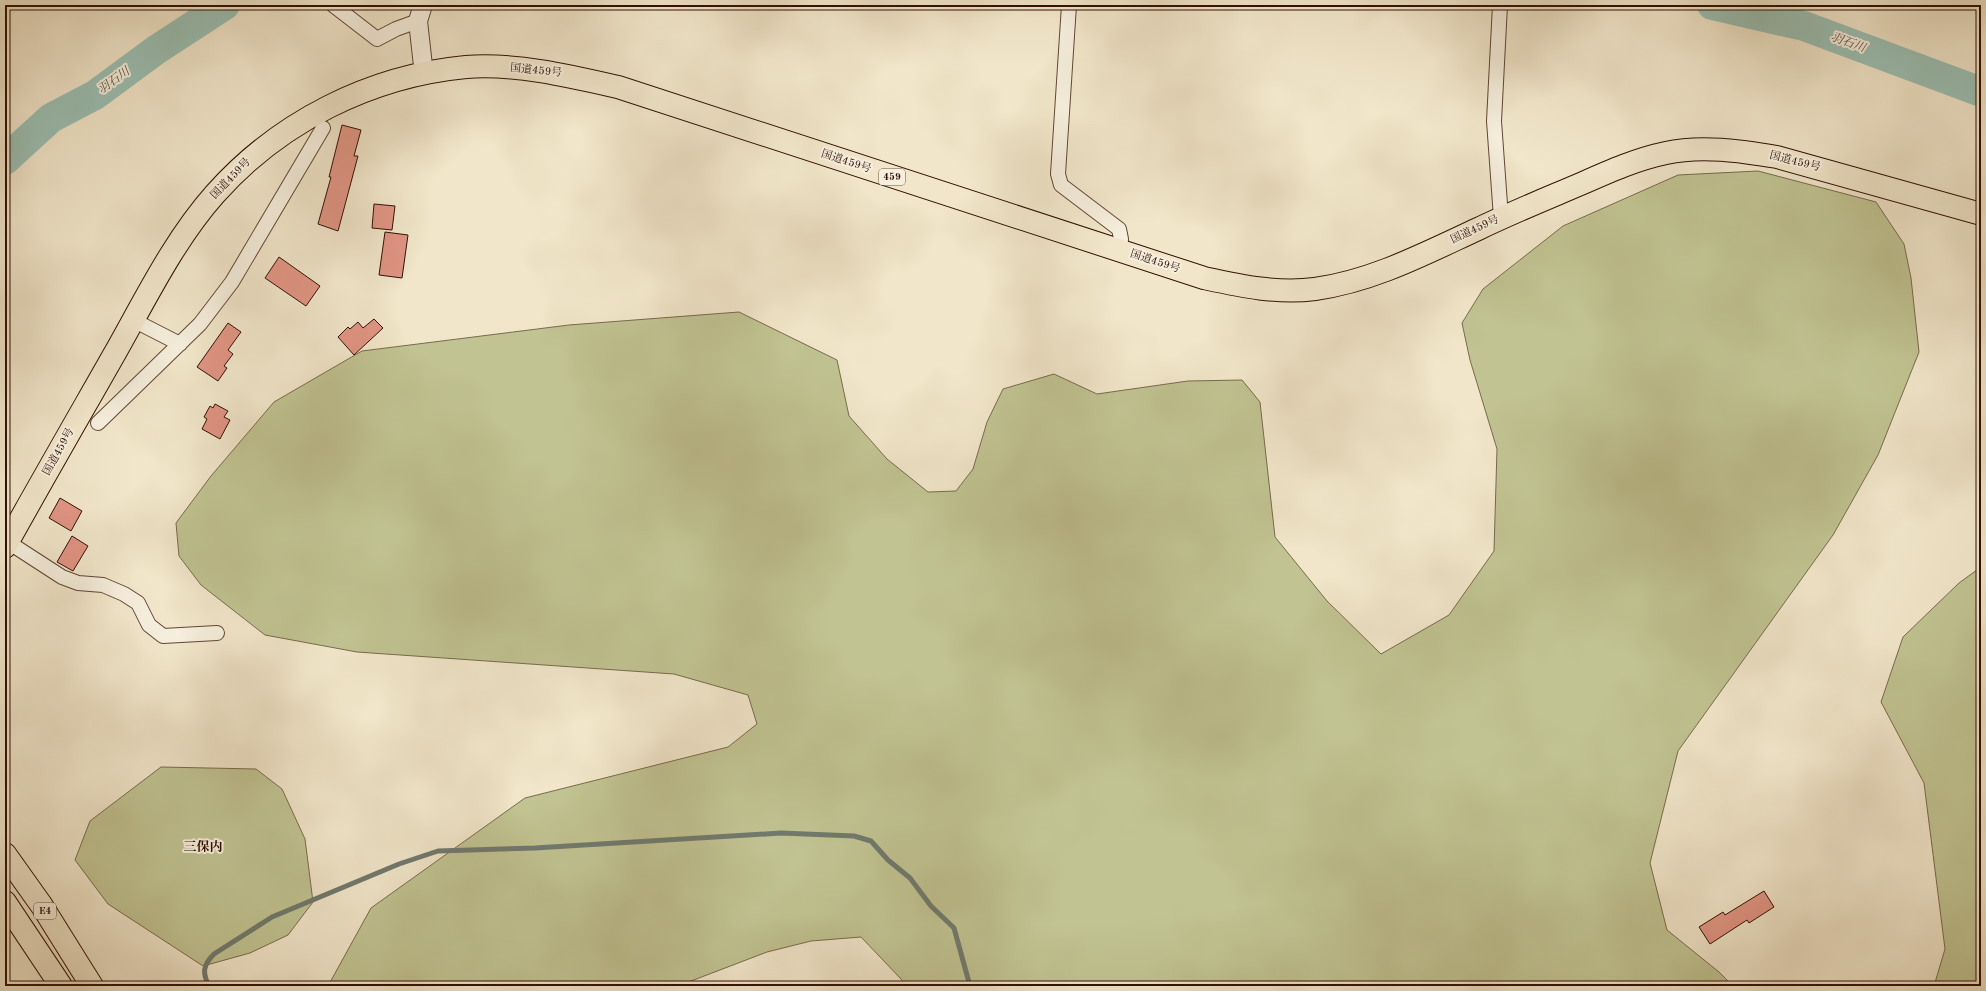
<svg xmlns="http://www.w3.org/2000/svg" width="1986" height="991" viewBox="0 0 1986 991" font-family="'Old Standard TT','Noto Serif JP',serif">
	<style>
		.green { fill: #c1c392; stroke: #786a4b }
		.lines { fill: none; stroke-linecap: round; stroke-linejoin: round }
		.stream { stroke: #707a6e; stroke-width: 5 }
		.river { stroke: #9bc0b4; stroke-width: 30 }
		.building { fill: #e19585; stroke: #301004 }
		.minor-casing { stroke: #604636; stroke-width: 16 }
		.tertiary-casing { stroke: #604636; stroke-width: 20 }
		.trunk-casing { stroke: #301004; stroke-width: 24 }
		.motorway-casing { stroke: #301004; stroke-width: 24 }
		.minor { stroke: #f6efdd; stroke-width: 14 }
		.tertiary { stroke: #f6efdd; stroke-width: 18 }
		.trunk { stroke: #f1e6ca; stroke-width: 22 }
		.motorway { stroke: #f1e6ca; stroke-width: 22 }
		.labels { text-anchor: middle; dominant-baseline: central; stroke-width: 4; stroke-linejoin: round; paint-order: stroke }
		.shield { fill: #f6efdd; stroke: #6b5345; stroke-width: 1 }
		.shield-label { font-size: 10px; font-weight: bold; fill: #301004 }
		.street-label { font-size: 11px; fill: #301004; stroke: #f6efdd }
		.water-label { font-size: 12px; font-style: italic; fill: #554e42; stroke: #f6efdd }
		.quarter-label { font-size: 13px; font-weight: bold; fill: #301004; stroke: #f6efdd }
	</style>
	<rect width="100%" height="100%" fill="#f1e6ca"/>
	<filter id="stains"><feTurbulence type="fractalNoise" baseFrequency=".005" numOctaves="4"/><feColorMatrix values="0 0 0 0 .2 0 0 0 0 .09 0 0 0 0 .02 0 0 0 .5 -.17"/></filter>
	<radialGradient id="worn" r=".72"><stop offset=".6" stop-color="#630" stop-opacity="0"/><stop offset="1" stop-color="#630" stop-opacity=".3"/></radialGradient>
	<!-- green -->
	<path class="green" d="M1758 171 1876 202 1904 244 1911 278 1919 352 1878 455 1833 535 1678 751 1650 863 1667 930 1719 972 1733 986H906L901 979 861 937 811 941 767 952 678 986H328L371 908 525 798 728 747 757 724 748 695 674 674 357 652 265 635 201 585 179 556 176 523 211 476 274 402 362 351 569 325 739 312 837 360 849 416 887 459 928 492 956 491 973 469 987 422 1003 389 1054 374 1097 394 1188 381 1242 380 1260 402 1275 537 1327 601 1381 654 1449 615 1494 551 1497 449 1470 360 1462 323 1483 289 1563 226 1678 175Z
		M1981 567V986H1934L1945 949 1924 783 1881 702 1903 637 1959 583Z
		M161 767 256 769 282 789 305 839 313 902 288 935 250 953 203 966 108 904 75 860 90 821Z"/>
	<g class="lines">
		<!-- stream -->
		<path class="stream" d="M209 986C202 973 203 965 214 954L272 917 399 864 438 851 535 848 781 833 854 836 871 841 888 860 910 878 931 906 954 928 970 986"/>
		<!-- river -->
		<path class="river" d="M1712 5 1804 26 1981 92
			M5 160 51 118 95 95 156 50 225 5"/>
	</g>
	<!-- building -->
	<path class="building" d="M342 125 361 130 354 156H358L338 231 318 224 331 177H329Z
		M374 204 395 206 392 230 372 228Z
		M385 232 408 235 402 278 379 275Z
		M279 257 320 286 306 306 265 278Z
		M374 319 383 328 354 355 338 337 348 327 350 329 358 322 363 328Z
		M228 323 241 332 228 350 233 354 224 366 227 368 218 381 197 367Z
		M215 404 228 411 224 417 230 420 220 439 202 429 207 419 204 417 210 406 213 408Z
		M60 498 82 511 71 531 49 518Z
		M72 536 88 546 73 571 57 562Z
		M1764 891 1774 907 1749 923 1747 920 1710 944 1699 927 1723 912 1725 915Z"/>
	<g class="lines">
		<defs>
			<path id="minor" d="M333 5 377 39 396 29 418 21
				M1069 5 1058 174 1061 185 1119 229 1121 239 1120 250
				M1500 5 1494 121 1501 218
				M133 320 180 344
				M98 423 200 324 232 282 323 128
				M8 542 62 577 78 583 103 585 124 594 138 603 149 625 163 636 217 633"/>
			<path id="tertiary" d="M423 5 418 21 424 75"/>
			<path id="trunk" d="M5 547C41 482 78 418 115 353 145 300 174 240 215 194 279 122 370 76 466 67 515 63 570 76 618 87L1204 278C1241 286 1277 294 1315 289 1373 281 1426 253 1478 229 1513 212 1548 198 1583 183 1610 171 1637 159 1666 153 1701 145 1741 151 1777 157L1981 214"/>
			<path id="motorway" d="M5 854 42 906 92 986
				M5 902 61 986"/>
		</defs>
		<!-- minor casing -->
		<use href="#minor" class="minor-casing"/>
		<!-- tertiary casing -->
		<use href="#tertiary" class="tertiary-casing"/>
		<!-- trunk casing -->
		<use href="#trunk" class="trunk-casing"/>
		<!-- motorway casing -->
		<use href="#motorway" class="motorway-casing"/>
		<!-- minor -->
		<use href="#minor" class="minor"/>
		<!-- tertiary -->
		<use href="#tertiary" class="tertiary"/>
		<!-- trunk -->
		<use href="#trunk" class="trunk"/>
		<!-- motorway -->
		<use href="#motorway" class="motorway"/>
	</g>
	<g class="labels">
		<!-- shield labels -->
		<g class="shield">
			<rect x="879" y="169" width="26" height="16" rx="3"/>
			<rect x="34" y="903" width="22" height="16" rx="3"/>
		</g>
		<g class="shield-label">
			<text x="892" y="177">459</text>
			<text x="45" y="911">E4</text>
		</g>
		<!-- street labels -->
		<g class="street-label">
			<text transform="translate(536 71) rotate(6)">国道459号</text>
			<text transform="translate(846 162) rotate(18)">国道459号</text>
			<text transform="translate(1795 162) rotate(14)">国道459号</text>
			<text transform="translate(231 179) rotate(-46)">国道459号</text>
			<text transform="translate(1475 230) rotate(-25)">国道459号</text>
			<text transform="translate(1155 262) rotate(18)">国道459号</text>
			<text transform="translate(59 452) rotate(-61)">国道459号</text>
		</g>
		<!-- water labels -->
		<g class="water-label">
			<text transform="translate(1848 43) rotate(20)">羽石川</text>
			<text transform="translate(114 81) rotate(-36)">羽石川</text>
		</g>
		<!-- quarter labels -->
		<g class="quarter-label">
			<text x="203" y="847">三保内</text>
		</g>
	</g>
	<!-- margin -->
	<rect width="1986" height="991" fill="none" stroke="#f1e6ca" stroke-width="20"/>
	<rect x="6" y="6" width="1974" height="979" fill="none" stroke="#301004" stroke-width="2"/>
	<rect x="10" y="10" width="1966" height="971" fill="none" stroke="#301004"/>
	<rect width="100%" height="100%" filter="url(#stains)"/>
	<rect width="100%" height="100%" fill="url(#worn)"/>
</svg>
